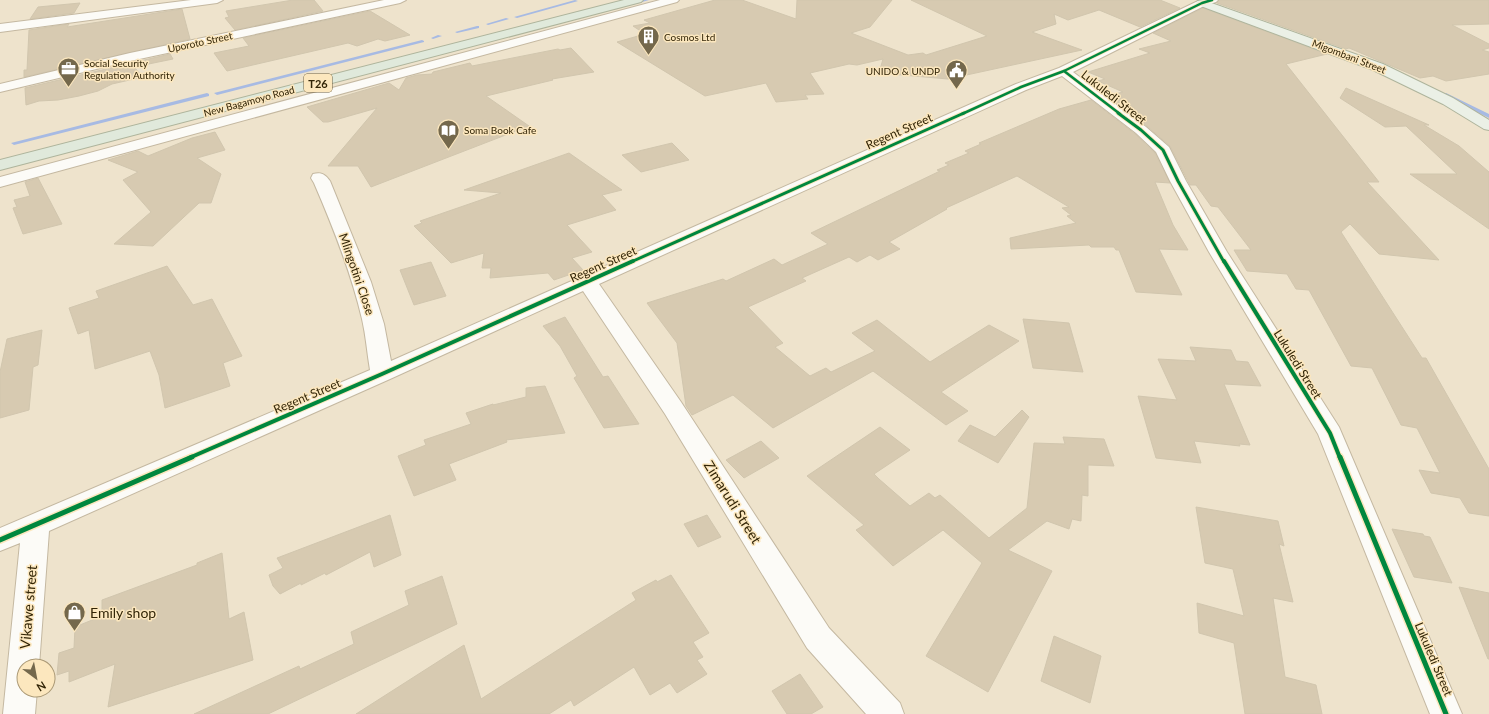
<svg xmlns="http://www.w3.org/2000/svg" width="1489" height="714" viewBox="0 0 1489 714" font-family="Lato,sans-serif">
	<style>
		.lines { fill: none; stroke-linecap: round; stroke-linejoin: round }
		.stream { fill: #a7bae3; fill-rule: evenodd }
		.building { fill: #d7cab1; stroke: #d1c6ae }
		.minor-casing { stroke: #c4b8a1; stroke-width: 2 }
		.major-casing { stroke: #aeb49c; stroke-width: 2 }
		.highway-casing { stroke: #aeb49c; stroke-width: 2 }
		.minor { fill: #fcfbf7; fill-rule: evenodd }
		.major { fill: #ebf0e6; fill-rule: evenodd }
		.highway { fill: #e0e9db; fill-rule: evenodd }
		.cycleway-far3-casing { stroke: #fce7be; stroke-width: 4 }
		.cycleway-far2-casing { stroke: #fce7be; stroke-width: 5 }
		.cycleway-far1-casing { stroke: #fce7be; stroke-width: 6 }
		.cycleway-casing { stroke: #fce7be; stroke-width: 8 }
		.cycleway-far3 { stroke: #00873e; stroke-width: 2.5 }
		.cycleway-far2 { stroke: #00873e; stroke-width: 3 }
		.cycleway-far1 { stroke: #00873e; stroke-width: 4 }
		.cycleway { stroke: #00873e; stroke-width: 5 }
		.labels { text-anchor: middle; dominant-baseline: central; stroke-width: 3; stroke-linejoin: round; paint-order: stroke }
		.far-poi-label { font-size: 10px; fill: #322507; stroke: #fce7be; text-anchor: start }
		.far-street-label { font-size: 10px; fill: #322507; stroke: #fce7be }
		.shield { fill: #fce7be; stroke: #6f5f3e; stroke-width: 1 }
		.shield-label { font-size: 11px; font-weight: bold; fill: #322507 }
		.street-label { font-size: 12px; fill: #322507; stroke: #fce7be }
		.near-street-label { font-size: 14px; fill: #322507; stroke: #fce7be }
		.near-poi-label { font-size: 14px; fill: #322507; stroke: #fce7be; text-anchor: start }
	</style>
	<rect width="100%" height="100%" fill="#eee3cc"/>
	<g class="lines">
		<!-- stream -->
		<path class="stream" d="M575 0 578 1 517 18 514 17Z
			M642 0H649L632 5 630 4Z
			M506 18 509 19 488 25 486 24Z
			M477 26H479V28L457 33 455 32Z
			M438 35 442 36 433 39 431 38Z
			M422 40 424 41V42L217 95 214 93Z
			M207 93 209 94V96L14 145 11 143Z
			M1446 93 1489 114V118L1444 96 1443 95Z"/>
	</g>
	<!-- building -->
	<path class="building" d="M293 0H314L323 11 235 30 225 18 229 17 226 11Z
		M715 0H742L796 19 797 0H892L870 27 851 33 908 55 923 53 926 55 987 36 911 0H1160L1180 8 1140 27 1099 10 1068 20 1054 14 1056 24 1032 32 1082 50 948 79 879 73 883 59 857 65 849 64 810 73 824 94 805 95 808 99 776 102 766 83 705 96 617 42 645 34 633 26 650 23 644 20Z
		M1219 0H1489V24L1452 25 1489 44V48L1482 50 1489 52V74L1446 81 1433 76 1420 78 1349 48 1346 49 1217 3Z
		M80 3 74 13 30 19 38 7Z
		M1203 8 1327 54 1286 64 1379 182H1367L1439 260 1379 254 1350 224 1341 232 1422 358H1426L1489 469V516L1469 513 1460 498 1431 493 1419 470 1440 473 1417 428 1401 425 1372 368 1351 366 1309 290 1296 289 1287 274 1247 271 1234 250H1251L1218 207 1211 206 1196 185H1190L1170 146 1147 126 1107 96 1123 92 1098 81 1105 79 1088 72 1150 53 1139 49 1171 41 1153 33Z
		M182 9 190 39 24 77V70H27L29 30 69 24 67 27Z
		M370 11 410 35 385 41 378 39 357 46 348 43 227 71 214 53 249 46 243 38Z
		M571 48 594 72 552 79 553 80 486 96 529 126 371 187 358 166H328L377 108 328 122H323L307 107 389 83 399 90 406 78 417 75 432 74 433 72 470 63 472 66 558 49 560 50Z
		M170 54 173 59 134 67 143 77 112 84 98 91 79 96 58 100 39 101 26 105 25 88Z
		M1346 88 1429 125H1424L1459 146 1489 172V229L1410 174H1457L1406 126 1385 127 1340 98Z
		M1091 100 1135 134 1155 153 1170 183 1155 182 1173 225 1188 250 1159 249 1182 295 1136 292 1119 250H1116L1114 247H1091L1089 245 1011 249 1010 238 1076 223 1067 216 1071 215 1062 208 1069 207 1017 176 946 208 947 209 889 242 900 249 878 260 870 255 857 262 849 257 802 278 806 281 748 307 783 343 775 347 810 376 826 368 831 372 875 351 852 333 877 320 930 362 989 325 1019 341 941 392 968 411 946 425 873 371 773 428 733 395 692 415 686 406 677 343 647 303 723 279 726 281 774 259 782 265 828 244 811 233 940 171 937 170 949 165 945 163 969 153 965 151 981 144 979 143 1059 109Z
		M215 132 225 150 197 158 221 174 211 203H199L153 246 114 244 151 212 123 180 138 172 108 160 138 151 148 156 192 138Z
		M672 143 689 160 641 172 622 155Z
		M569 153 622 190 602 195 616 210 567 225 592 252 572 258 583 270 554 280 548 273 490 278 491 268H482L484 253 451 263 414 226 422 223 420 221 501 193 464 190Z
		M38 178 62 224 23 234 13 208 17 207 14 200 30 196 25 182Z
		M431 262 446 296 414 305 400 270Z
		M167 266 193 305 212 299 242 356 223 363 230 386 165 408 159 375 150 351 95 369 89 330 78 334 69 308 99 298 96 291Z
		M565 317 603 377 608 376 639 424 604 428 574 378 577 376 560 346 543 326Z
		M1023 319 1069 323 1083 372 1033 368Z
		M42 330 38 365 33 367 29 410 0 418V372L7 339Z
		M1190 347 1231 350 1236 361 1248 362 1261 386 1224 384 1250 445 1239 444 1240 446 1194 441 1201 463 1156 458 1138 396 1177 400 1158 359 1196 361Z
		M545 386 565 433 506 440 507 442 449 464 456 480 414 496 398 456 426 445 424 440 471 424 466 413 493 404V405L526 397V388Z
		M1022 410 1029 417 998 463 958 441 970 425 995 437Z
		M880 427 910 450 874 474 879 479 910 506 929 493 935 498 940 495 989 538 1027 508 1034 443 1065 444 1063 437 1104 439 1114 466 1088 465V496L1082 495 1081 521 1072 519 1069 529 1047 521 1008 550 1052 571 988 692 926 656 982 563 943 530 893 566 856 530 864 525 807 476Z
		M761 441 779 458 744 478 726 460Z
		M1196 507 1278 521 1284 546 1279 544 1293 602 1273 598 1285 677 1316 685 1322 714H1245L1234 643 1199 633 1197 603 1244 616 1233 569 1205 563Z
		M390 515 401 555 374 567 370 552 326 575 325 573 301 585V583L280 594 273 586 269 575 283 568 277 558Z
		M707 515 721 537 698 547 684 524Z
		M1392 529 1423 534 1424 536 1430 537 1452 583 1414 577Z
		M222 553 229 619 244 612 253 660 108 707 115 664 69 682V671L57 675 59 653 74 648 75 627 102 616V600L197 565V563Z
		M671 575 709 633 693 642 703 657 697 660 707 674 677 693 670 683 650 695 634 667 574 706 571 700 549 714H356L464 645 481 699 636 600 632 593 656 580 657 582Z
		M442 576 457 624 268 714H194L299 666 300 669 354 644 351 632 409 605 405 591Z
		M1459 587 1489 593V659H1488Z
		M1054 636 1101 656 1090 703 1041 681Z
		M800 674 823 707 811 714H787L772 691Z"/>
	<g class="lines">
		<defs>
			<path id="minor" d="M191 0H223L217 3 0 32V24Z
				M384 0H406L400 3 130 61 0 92V84L130 53Z
				M660 0H679L677 2 0 187V177Z
				M1218 0 1216 2 1206 5 1073 72 1146 127 1169 147 1186 181 1227 252 1339 427 1462 714H1430L1318 434 1209 252 1170 181 1156 152 1136 133 1062 76 1026 90 599 284 681 402 829 628 900 703 904 714H866L807 648 665 414 583 291 390 379 49 531 39 666H24V690H37L35 714H3L20 543 0 551V528L370 370C367 353 366 336 362 319 351 272 333 227 314 183L311 178 313 174C321 172 325 174 330 181L371 282 384 324 391 361 1016 84 1059 68 1198 1Z"/>
			<path id="major" d="M1203 0 1383 64 1453 98 1489 120V130L1484 129 1443 104 1373 70 1198 5 1196 3 1198 1Z"/>
			<path id="highway" d="M624 0H643L641 2 0 170V160Z"/>
		</defs>
		<!-- minor casing -->
		<use href="#minor" class="minor-casing"/>
		<!-- major casing -->
		<use href="#major" class="major-casing"/>
		<!-- highway casing -->
		<use href="#highway" class="highway-casing"/>
		<!-- minor -->
		<use href="#minor" class="minor"/>
		<!-- major -->
		<use href="#major" class="major"/>
		<!-- highway -->
		<use href="#highway" class="highway"/>
		<defs>
			<path id="cycleway-far3" d="M1064 71 1120 114
				M962 114 1021 87 1064 71 1202 3 1212 0"/>
			<path id="cycleway-far2" d="M1118 113 1141 130 1163 150 1178 181 1224 262
				M631 262 964 113"/>
			<path id="cycleway-far1" d="M1224 261 1330 433 1340 458
				M189 458 382 374 633 261"/>
			<path id="cycleway" d="M1340 457 1446 714
				M0 540 192 457"/>
		</defs>
		<!-- cycleway-far3 casing -->
		<use href="#cycleway-far3" class="cycleway-far3-casing"/>
		<!-- cycleway-far2 casing -->
		<use href="#cycleway-far2" class="cycleway-far2-casing"/>
		<!-- cycleway-far1 casing -->
		<use href="#cycleway-far1" class="cycleway-far1-casing"/>
		<!-- cycleway casing -->
		<use href="#cycleway" class="cycleway-casing"/>
		<!-- cycleway-far3 -->
		<use href="#cycleway-far3" class="cycleway-far3"/>
		<!-- cycleway-far2 -->
		<use href="#cycleway-far2" class="cycleway-far2"/>
		<!-- cycleway-far1 -->
		<use href="#cycleway-far1" class="cycleway-far1"/>
		<!-- cycleway -->
		<use href="#cycleway" class="cycleway"/>
	</g>
	<!-- icons -->
	<defs>
		<symbol id="building-pin" viewBox="-11 -11 22 30"><path d="M0 17L-7.5 6A9.5 9.5 0 1 1 7.5 6Z" fill="#74684c" stroke="#fce7be"/><path d="M-4-6H4V6H1V3H-1V6H-4ZM-2.5-4.3h1.7v1.8h-1.7ZM.8-4.3h1.7v1.8H.8ZM-2.5-1h1.7V.8h-1.7ZM.8-1h1.7V.8H.8Z" fill="#fff"/></symbol>
		<symbol id="office-pin" viewBox="-11 -11 22 30"><path d="M0 17L-7.5 6A9.5 9.5 0 1 1 7.5 6Z" fill="#74684c" stroke="#fce7be"/><path d="M-6-3h4V-5.5h4V-3h4V5H-6ZM-1-4.5V-3h2v-1.5ZM-6 0V1H6V0Z" fill="#fff"/></symbol>
		<symbol id="civic-pin" viewBox="-11 -11 22 30"><path d="M0 17L-7.5 6A9.5 9.5 0 1 1 7.5 6Z" fill="#74684c" stroke="#fce7be"/><path d="M-.6-6.5H3V-4.5H.6V-3L4-1V1h2V6H-6V1h2V-1L-.6-3ZM-1.2 2.5V6h2.4V2.5Z" fill="#fff"/></symbol>
		<symbol id="library-pin" viewBox="-11 -11 22 30"><path d="M0 17L-7.5 6A9.5 9.5 0 1 1 7.5 6Z" fill="#74684c" stroke="#fce7be"/><path d="M-6-4Q-3-5.5-.7-3.5V5Q-3 3-6 4ZM6-4Q3-5.5 .7-3.5V5Q3 3 6 4Z" fill="#fff"/></symbol>
		<symbol id="shop-pin" viewBox="-11 -11 22 30"><path d="M0 17L-7.5 6A9.5 9.5 0 1 1 7.5 6Z" fill="#74684c" stroke="#fce7be"/><path d="M-5-2.5h2.3a2.7 3.5 0 0 1 5.4 0H5L5.5 6h-11ZM-1.5-2.5h3a1.5 2.3 0 0 0-3 0Z" fill="#fff"/></symbol>
	</defs>
	<g fill-rule="evenodd">
		<use href="#building-pin" x="636" y="24" width="25" height="34"/>
		<use href="#office-pin" x="56" y="56" width="25" height="34"/>
		<use href="#civic-pin" x="944" y="58" width="25" height="34"/>
		<use href="#library-pin" x="436" y="118" width="25" height="34"/>
		<use href="#shop-pin" x="62" y="600" width="25" height="34"/>
	</g>
	<g class="labels">
		<!-- far-poi labels -->
		<g class="far-poi-label">
			<text x="664" y="37">Cosmos Ltd</text>
			<text x="84" y="63">Social Security<tspan x="84" dy="12">Regulation Authority</tspan></text>
			<text x="940" y="71" text-anchor="end">UNIDO &amp; UNDP</text>
			<text x="464" y="130">Soma Book Cafe</text>
		</g>
		<!-- far-street labels -->
		<g class="far-street-label">
			<text transform="translate(200 42) rotate(-12)">Uporoto Street</text>
			<text transform="translate(1349 56) rotate(21)">Migombani Street</text>
			<text transform="translate(249 101) rotate(-15)">New Bagamoyo Road</text>
		</g>
		<!-- shield labels -->
		<rect class="shield" x="304" y="74" width="28" height="18" rx="3"/>
		<g class="shield-label">
			<text x="318" y="83">T26</text>
		</g>
		<!-- street labels -->
		<g class="street-label">
			<text transform="translate(1114 97) rotate(38)">Lukuledi Street</text>
			<text transform="translate(899 131) rotate(-24)">Regent Street</text>
			<text transform="translate(603 264) rotate(-24)">Regent Street</text>
			<text transform="translate(357 274) rotate(71)">Mlingotini Close</text>
			<text transform="translate(1298 364) rotate(58)">Lukuledi Street</text>
			<text transform="translate(307 396) rotate(-23)">Regent Street</text>
			<text transform="translate(1434 659) rotate(67)">Lukuledi Street</text>
		</g>
		<!-- near-street labels -->
		<g class="near-street-label">
			<text transform="translate(733 502) rotate(58)">Zimarudi Street</text>
			<text transform="translate(28 607) rotate(-85)">Vikawe street</text>
		</g>
		<!-- near-poi labels -->
		<g class="near-poi-label">
			<text x="90" y="612">Emily shop</text>
		</g>
	</g>
	<!-- north arrow -->
	<g transform="translate(36 678) rotate(148)"><circle r="19" fill="#fce7be" stroke="#ab9975"/>
	<path d="M0-3L7 15L0 10L-7 15Z" fill="#74684c"/>
	<text y="-6" font-size="11" font-weight="bold" text-anchor="middle" fill="#322507">N</text>
	</g>
</svg>
